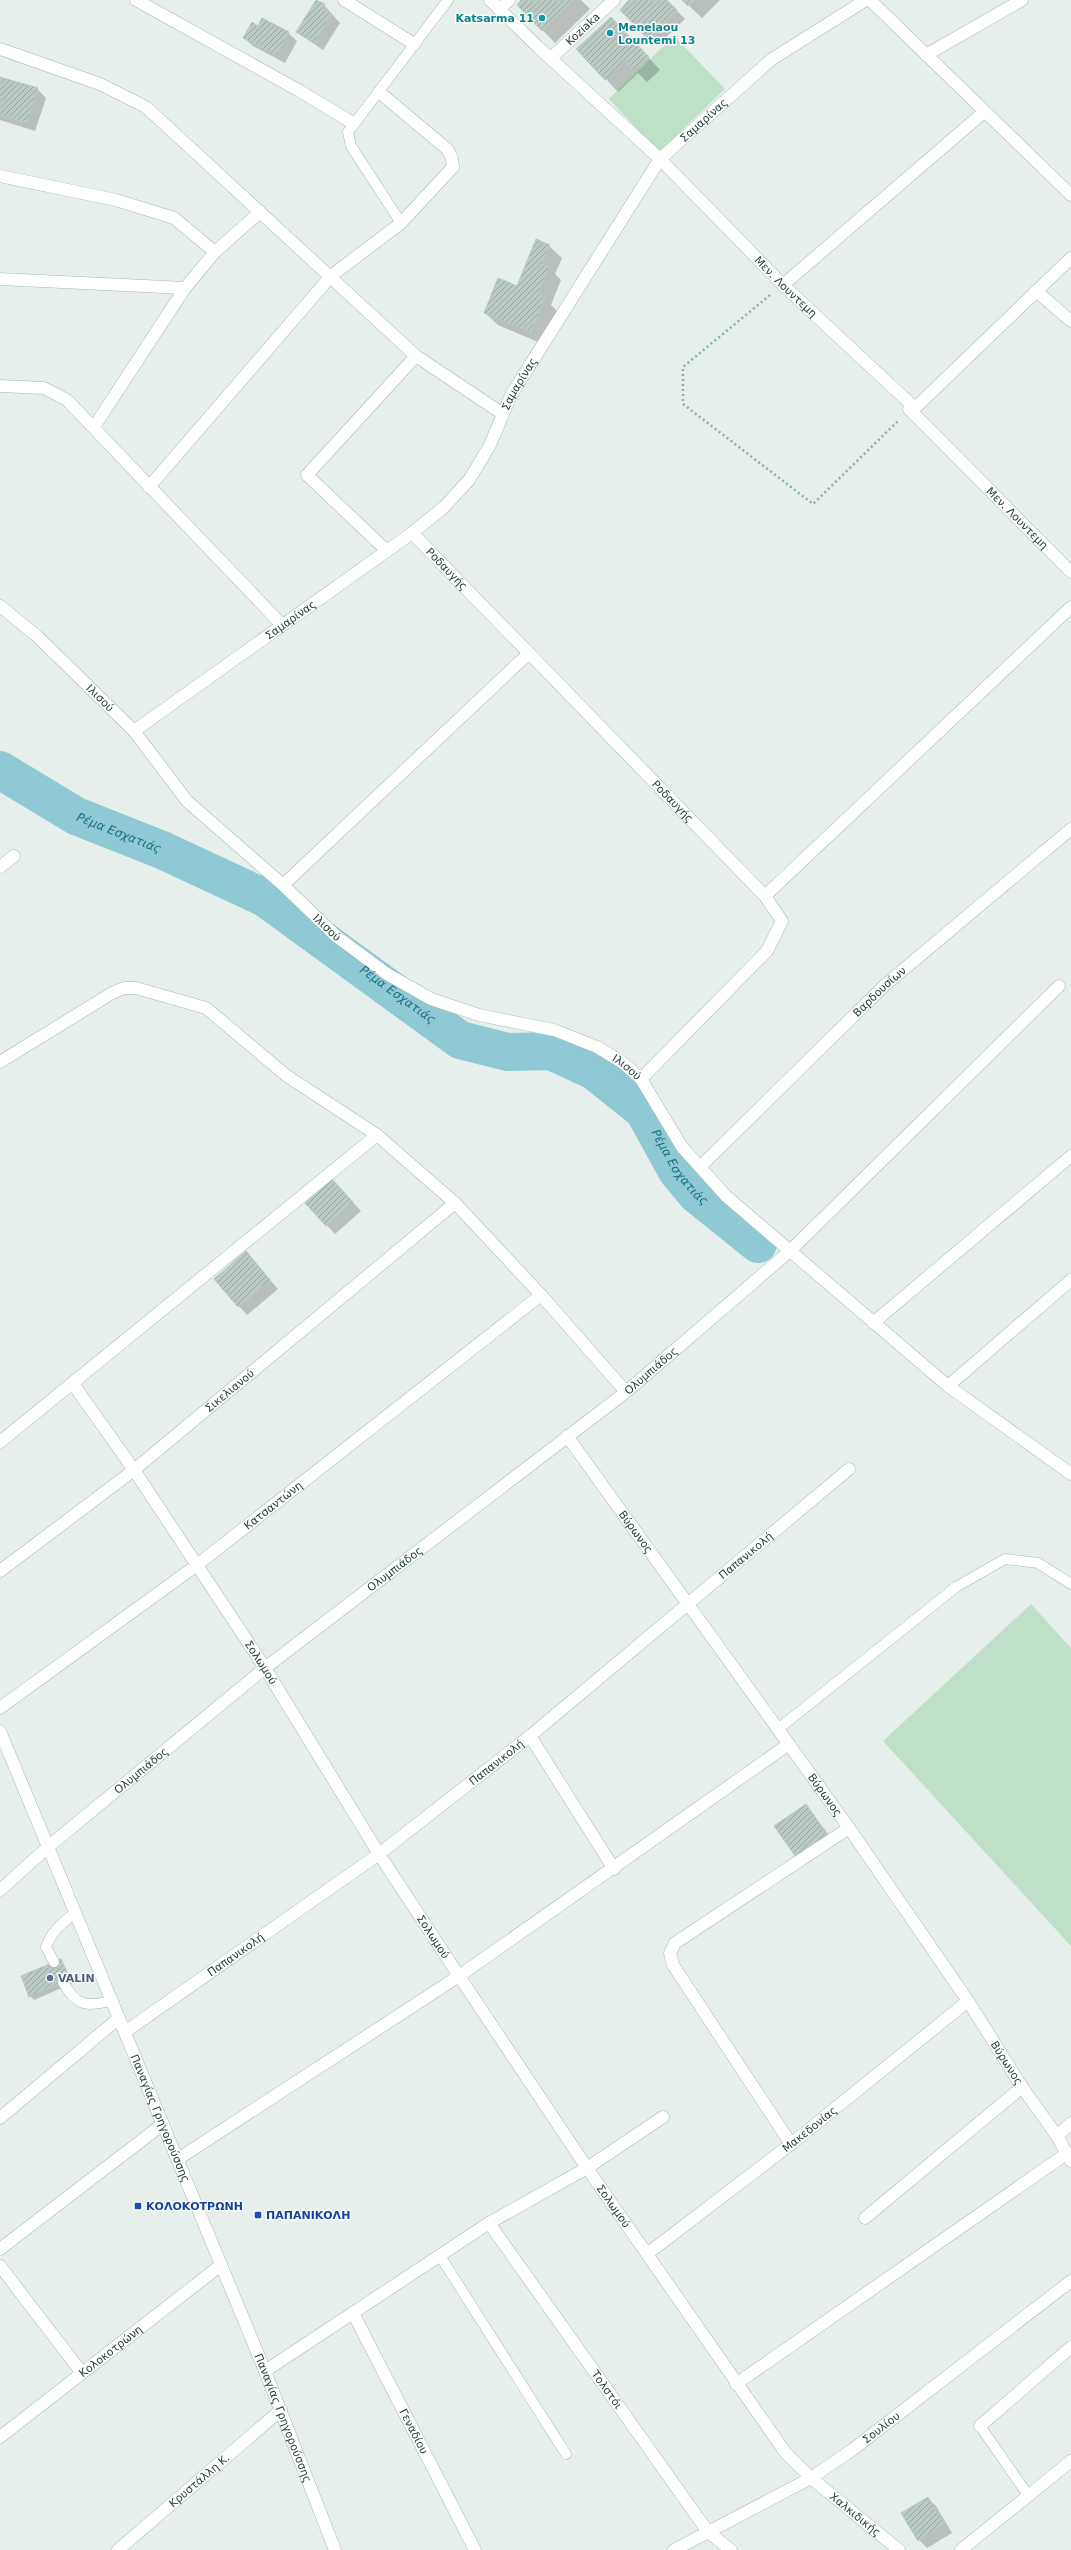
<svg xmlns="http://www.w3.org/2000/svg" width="1071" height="2550" viewBox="0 0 1071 2550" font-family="'DejaVu Sans',sans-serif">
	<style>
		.green { fill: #bfe0c8 }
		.shadow { fill: #0003 }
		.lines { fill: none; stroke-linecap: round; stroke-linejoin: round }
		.river { stroke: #8ec9d4; stroke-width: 38 }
		.building { fill: url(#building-hatch); stroke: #b8c9c2 }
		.service-casing { stroke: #a8b8b2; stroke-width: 11 }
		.pedestrian-casing { stroke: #a8b8b2; stroke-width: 13 }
		.minor-casing { stroke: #a8b8b2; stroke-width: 13 }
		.tertiary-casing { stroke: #a8b8b2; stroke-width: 13 }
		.path { stroke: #86b3a5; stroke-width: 2.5; stroke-dasharray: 2 3; stroke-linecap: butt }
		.service { stroke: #fff; stroke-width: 10 }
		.pedestrian { stroke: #fff; stroke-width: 12 }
		.minor { stroke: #fff; stroke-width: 12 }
		.tertiary { stroke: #fff; stroke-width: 12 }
		.culture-dot { fill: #0f9aa8; stroke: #f7fbf9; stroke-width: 1.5 }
		.service-dot { fill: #5c6f8a; stroke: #f7fbf9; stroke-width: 1.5 }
		.transit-dot { fill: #1a4fb4; stroke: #f7fbf9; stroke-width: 1.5 }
		.labels { text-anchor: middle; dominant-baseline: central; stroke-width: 3; stroke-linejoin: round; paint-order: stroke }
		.culture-label { font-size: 11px; font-weight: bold; fill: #0d838f; stroke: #f7fbf9; text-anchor: end }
		.street-label { font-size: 11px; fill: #24423a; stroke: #f7fbf9 }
		.service-label { font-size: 11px; font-weight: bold; fill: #4e5e75; stroke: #f7fbf9; text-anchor: start }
		.transit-label { font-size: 11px; font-weight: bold; fill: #164399; stroke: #f7fbf9; text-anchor: start }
		.water-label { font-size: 12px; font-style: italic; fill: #1c6f80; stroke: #f7fbf9 }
	</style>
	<defs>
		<pattern id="building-hatch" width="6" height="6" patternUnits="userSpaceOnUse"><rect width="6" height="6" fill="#bbcac4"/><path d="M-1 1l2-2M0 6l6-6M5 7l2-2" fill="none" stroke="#98a6a0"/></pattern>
	</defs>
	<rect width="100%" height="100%" fill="#e6efeb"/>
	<!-- green -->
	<path class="green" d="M674 36 725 89 659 152 609 99Z
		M1031 1604 1071 1648V1946L883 1741Z"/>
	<!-- shadow -->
	<path class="shadow" d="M523 0H581L590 9 555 43 518 5Z
		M631 0H666L685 19 657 46 621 10Z
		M683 0H720L702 18Z
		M324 5 340 23 323 50 297 32Z
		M258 27 288 33 297 41 285 63 253 46 244 38Z
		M624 31 660 70 647 82 638 73 618 92 606 79Z
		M0 78 37 89 46 98 35 131 0 120Z
		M549 246 562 258 555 274 561 280 551 305 557 311 543 344 498 325 485 313 518 287Z
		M332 1180 361 1211 335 1234 307 1203Z
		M254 1261 278 1289 247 1315 215 1279Z
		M806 1805 835 1843 805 1865 797 1856Z
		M61 1960 73 1983 34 2000 30 1996Z
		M928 2498 936 2506 952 2533 927 2548 919 2540Z"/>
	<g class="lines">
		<!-- river -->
		<path class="river" id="s1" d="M0 770 76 816 162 850 265 898 460 1040 508 1052 551 1051 594 1071 644 1111 677 1171 697 1195 758 1244"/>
	</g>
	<!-- building -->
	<path class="building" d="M316 0 325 4 322 8 332 14 314 43 296 32Z
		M521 0H573L542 31 517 5Z
		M629 0H667L677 10 648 39 620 10Z
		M682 0H695L688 6Z
		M611 17 649 57 634 70 625 61 605 80 576 49Z
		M262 18 289 32 276 56 243 38 252 22 258 26Z
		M0 77 38 88 27 123 0 115Z
		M536 239 550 245 542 264 549 267 538 294 545 297 531 332 484 313 498 278 517 286Z
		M332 1179 353 1202 326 1226 305 1203Z
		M246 1251 270 1280 238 1307 214 1279Z
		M806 1804 827 1834 796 1857 774 1826Z
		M61 1959 70 1979 29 1997 21 1976Z
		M928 2497 945 2524 918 2541 901 2513Z"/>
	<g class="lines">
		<defs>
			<path id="service" d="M401 223 351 146 348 132 448 0
				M778 1729 956 1587 1005 1559 1038 1563 1071 1584
				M54 1962 46 1947C52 1931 62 1923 75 1913
				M63 1982C76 2006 86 2007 111 2001
				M440 2256 566 2454
				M980 2426 1028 2495"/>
			<g id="pedestrian">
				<path id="s2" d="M551 58 614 0"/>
			</g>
			<g id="minor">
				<path d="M136 0 298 90 353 123"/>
				<path d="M344 0 414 44"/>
				<path id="s3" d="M490 0 538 47 660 159 783 285 915 408 909 409 1071 572"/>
				<path d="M870 0 1071 195"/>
				<path d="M500 9 509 0"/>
				<path d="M0 49 100 84 146 107 416 356 503 414"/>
				<path d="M926 55 1022 0"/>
				<path d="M0 176 116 200 174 218 215 252"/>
				<path d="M0 279 185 288"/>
				<path d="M783 285 984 112"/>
				<path d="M1036 291 1071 321"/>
				<path d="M0 386 44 388 67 400 282 625"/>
				<path d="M915 408 1071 258"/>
				<path d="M94 427 185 288 215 252 260 212"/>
				<path d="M149 487 331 276 401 223 453 167 452 158 447 149 379 92"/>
				<path id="s4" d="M412 533 765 896 782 921 767 951 641 1079"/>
				<path d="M387 551 307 475 416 356"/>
				<path id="s5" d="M0 606 37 636 134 731 187 801 283 885 336 936 387 974 431 999 479 1015 554 1030 597 1047 622 1062 641 1079 682 1147 726 1196 948 1386 1071 1474"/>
				<path id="s6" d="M134 731 412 533 444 507 469 480 490 445 511 395 660 159 772 59 866 0"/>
				<path d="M0 867 14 856"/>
				<path d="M283 885 528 654"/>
				<path d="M765 896 1071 607"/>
				<path d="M0 1062 112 993 124 988H136L206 1008 287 1076 377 1135 455 1203 541 1295 626 1392"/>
				<path id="s7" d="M700 1167 885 985 1071 829"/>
				<path d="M873 1323 1071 1156"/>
				<path id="s8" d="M73 1384 134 1470 265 1668 379 1854 459 1976 587 2168 785 2452 811 2478 852 2450 1071 2281"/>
				<path d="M948 1386 1071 1280"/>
				<path id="s9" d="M567 1436 849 1828 968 2001 1022 2087 1057 2136 1071 2161"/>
				<path d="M0 1442 377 1135"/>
				<path id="s10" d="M0 1571 134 1470 455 1203"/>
				<path id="s11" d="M0 1708 197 1565 541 1295"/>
				<path d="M530 1736 614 1869"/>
				<path id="s12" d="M0 1890 48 1847 265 1668 626 1392 791 1250 1059 986"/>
				<path id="s13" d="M125 2032 379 1854 530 1736 849 1469"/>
				<path d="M0 2118 119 2018"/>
				<path d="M1057 2136 1071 2123"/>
				<path d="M791 2144 673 1965 670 1953 675 1943 849 1828"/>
				<path d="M178 2159 459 1976 789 1744"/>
				<path d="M865 2218 1022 2087"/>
				<path id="s14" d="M489 2223 708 2532 731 2550"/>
				<path d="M0 2249 163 2124"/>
				<path id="s15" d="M647 2254 791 2144 968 2001"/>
				<path d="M0 2266 82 2373"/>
				<path id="s16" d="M353 2313 475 2550"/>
				<path d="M265 2371 489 2223 587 2168 663 2117"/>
				<path d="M736 2384 1066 2154"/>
				<path d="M980 2426 1071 2347"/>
				<path id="s17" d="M0 2437 221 2265"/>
				<path id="s18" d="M118 2550 281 2410"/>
				<path d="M961 2550 1071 2461"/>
			</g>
			<g id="tertiary">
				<path id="s19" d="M0 1731 265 2371 335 2550"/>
				<path id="s20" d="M674 2550 811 2478 899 2550"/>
			</g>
		</defs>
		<!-- service casing -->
		<use href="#service" class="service-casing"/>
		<!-- pedestrian casing -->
		<use href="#pedestrian" class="pedestrian-casing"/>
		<!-- minor casing -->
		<use href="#minor" class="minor-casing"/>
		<!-- tertiary casing -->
		<use href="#tertiary" class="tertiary-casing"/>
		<!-- path -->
		<path class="path" d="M770 295 683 367V404L813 504 898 421"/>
		<!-- service -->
		<use href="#service" class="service"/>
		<!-- pedestrian -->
		<use href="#pedestrian" class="pedestrian"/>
		<!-- minor -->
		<use href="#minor" class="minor"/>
		<!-- tertiary -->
		<use href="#tertiary" class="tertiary"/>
	</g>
	<!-- markers -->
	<g class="culture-dot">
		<circle cx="542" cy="18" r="4"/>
		<circle cx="610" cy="33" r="4"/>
	</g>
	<circle class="service-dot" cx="50" cy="1978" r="4"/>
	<g class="transit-dot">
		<rect x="134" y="2202" width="8" height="8" rx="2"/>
		<rect x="254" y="2211" width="8" height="8" rx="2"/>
	</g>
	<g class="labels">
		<!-- culture labels -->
		<g class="culture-label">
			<text x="534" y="18">Katsarma 11</text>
			<text x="618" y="27" text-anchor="start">Menelaou<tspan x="618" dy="13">Lountemi 13</tspan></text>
		</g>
		<!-- street labels -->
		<g class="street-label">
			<text stroke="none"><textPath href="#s2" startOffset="43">Koziaka</textPath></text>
			<text stroke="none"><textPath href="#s6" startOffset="852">Σαμαρίνας</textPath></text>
			<text stroke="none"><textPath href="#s3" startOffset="412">Μεν. Λουντεμη</textPath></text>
			<text stroke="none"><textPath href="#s6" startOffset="528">Σαμαρίνας</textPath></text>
			<text stroke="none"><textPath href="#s3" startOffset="749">Μεν. Λουντεμη</textPath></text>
			<text stroke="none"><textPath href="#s4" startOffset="50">Ροδαυγής</textPath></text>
			<text stroke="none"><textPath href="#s6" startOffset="192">Σαμαρίνας</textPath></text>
			<text stroke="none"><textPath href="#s5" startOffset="136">Ιλισού</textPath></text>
			<text stroke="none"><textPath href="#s4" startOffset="374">Ροδαυγής</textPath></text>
			<text stroke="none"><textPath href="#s5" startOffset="460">Ιλισού</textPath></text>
			<text stroke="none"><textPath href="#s7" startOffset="251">Βαρδουσίων</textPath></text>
			<text stroke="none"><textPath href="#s5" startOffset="796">Ιλισού</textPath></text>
			<text stroke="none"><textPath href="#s12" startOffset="833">Ολυμπιάδος</textPath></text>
			<text stroke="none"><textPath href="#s10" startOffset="292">Σικελιανού</textPath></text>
			<text stroke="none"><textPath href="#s11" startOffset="340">Κατσαντώνη</textPath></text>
			<text stroke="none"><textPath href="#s9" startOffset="118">Βύρωνος</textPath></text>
			<text stroke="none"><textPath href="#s13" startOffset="783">Παπανικολή</textPath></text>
			<text stroke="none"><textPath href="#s12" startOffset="509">Ολυμπιάδος</textPath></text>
			<text stroke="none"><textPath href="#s8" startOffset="336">Σολωμού</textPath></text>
			<text stroke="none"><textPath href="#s13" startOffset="459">Παπανικολή</textPath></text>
			<text stroke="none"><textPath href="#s12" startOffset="185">Ολυμπιάδος</textPath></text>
			<text stroke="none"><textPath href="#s9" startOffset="442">Βύρωνος</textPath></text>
			<text stroke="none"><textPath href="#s8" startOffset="660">Σολωμού</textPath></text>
			<text stroke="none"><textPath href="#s13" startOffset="135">Παπανικολή</textPath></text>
			<text stroke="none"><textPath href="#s9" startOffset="766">Βύρωνος</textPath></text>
			<text stroke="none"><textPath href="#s19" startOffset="419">Παναγίας Γρηγορούσσης</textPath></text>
			<text stroke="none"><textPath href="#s15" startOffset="205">Μακεδονίας</textPath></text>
			<text stroke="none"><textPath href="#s8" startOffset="984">Σολωμού</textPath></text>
			<text stroke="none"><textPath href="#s17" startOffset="140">Κολοκοτρώνη</textPath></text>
			<text stroke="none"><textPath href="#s14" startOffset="204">Τολστόι</textPath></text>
			<text stroke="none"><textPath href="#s19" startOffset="743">Παναγίας Γρηγορούσσης</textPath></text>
			<text stroke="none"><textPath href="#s8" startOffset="1407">Σουλίου</textPath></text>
			<text stroke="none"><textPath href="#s16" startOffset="133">Γεναδίου</textPath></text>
			<text stroke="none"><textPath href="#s18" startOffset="107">Κρυστάλλη Κ.</textPath></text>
			<text stroke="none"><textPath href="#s20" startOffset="212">Χαλκιδικής</textPath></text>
		</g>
		<!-- service labels -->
		<g class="service-label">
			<text x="58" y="1978">VALIN</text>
		</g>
		<!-- transit labels -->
		<g class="transit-label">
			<text x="146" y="2206">ΚΟΛΟΚΟΤΡΩΝΗ</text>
			<text x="266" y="2215">ΠΑΠΑΝΙΚΟΛΗ</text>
		</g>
		<!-- water labels -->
		<g class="water-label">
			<text stroke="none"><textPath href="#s1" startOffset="135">Ρέμα Εσχατιάς</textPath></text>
			<text stroke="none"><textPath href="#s1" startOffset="459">Ρέμα Εσχατιάς</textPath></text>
			<text stroke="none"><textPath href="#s1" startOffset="807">Ρέμα Εσχατιάς</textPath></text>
		</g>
	</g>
</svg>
